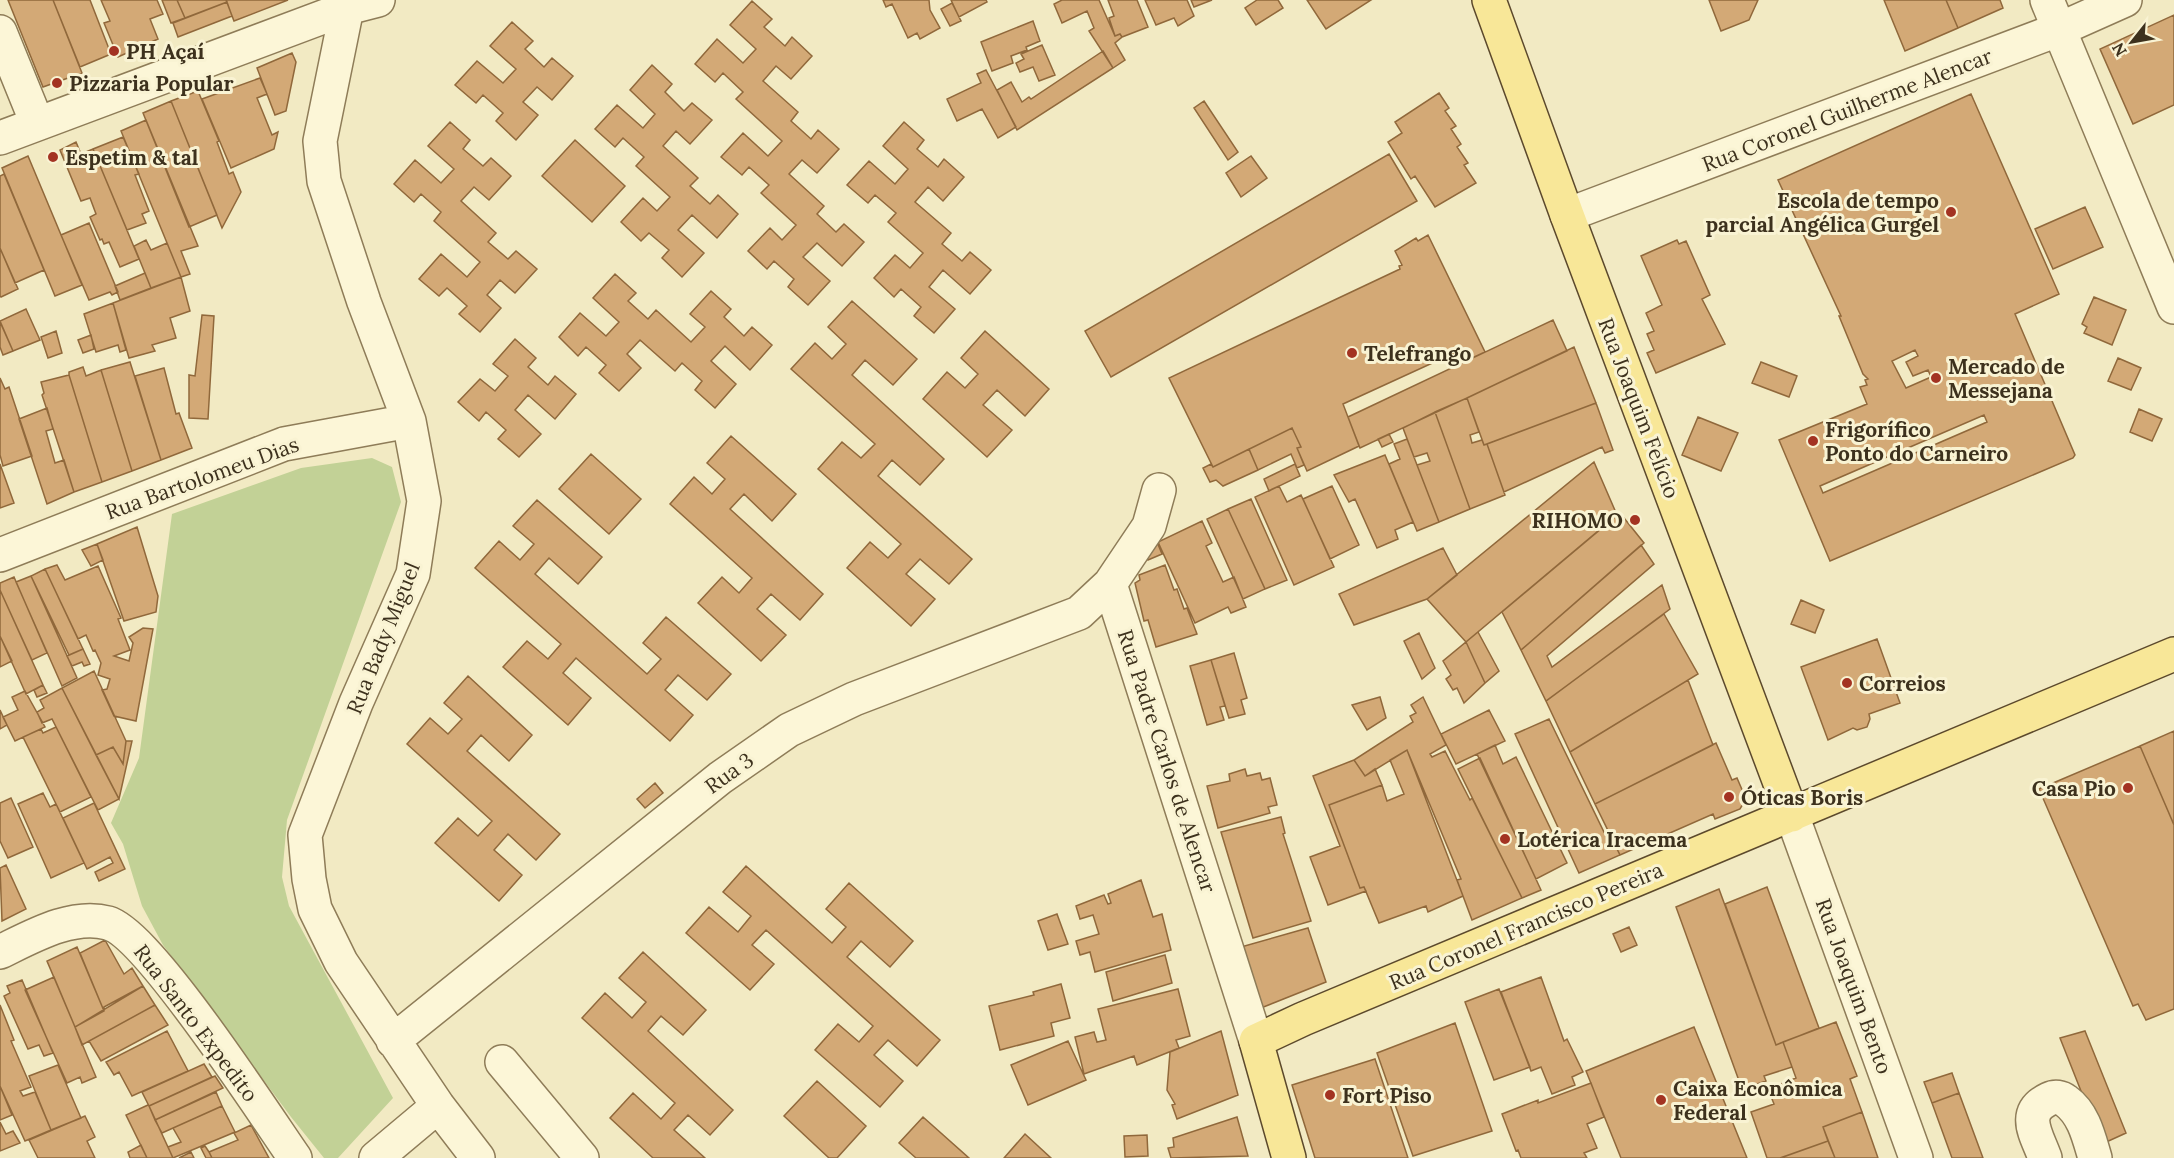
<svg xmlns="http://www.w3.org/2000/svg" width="2174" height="1158" viewBox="0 0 2174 1158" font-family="Lora,serif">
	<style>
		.green { fill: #c2d196 }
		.building { fill: #d3a976; stroke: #90683b; stroke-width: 1.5; fill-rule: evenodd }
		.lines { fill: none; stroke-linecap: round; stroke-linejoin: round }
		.minor-casing { stroke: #8e7c58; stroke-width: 36 }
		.major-casing { stroke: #5c492c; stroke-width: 36 }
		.minor { stroke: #fcf6d7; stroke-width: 33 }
		.major { stroke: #f8e798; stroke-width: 33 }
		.poi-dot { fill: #a33322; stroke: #f9f3d3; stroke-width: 2 }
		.labels { text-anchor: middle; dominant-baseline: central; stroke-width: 6; stroke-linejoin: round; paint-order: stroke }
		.poi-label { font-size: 21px; font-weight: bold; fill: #3d311d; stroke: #f9f3d3; text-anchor: start }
		.street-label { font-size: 21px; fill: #3d311d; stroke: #f9f3d3 }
	</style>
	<rect width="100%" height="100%" fill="#f2eac3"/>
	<!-- green -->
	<path class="green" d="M372 458 392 467 401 502 287 820 282 877 289 906 393 1098 338 1158H324L291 1117 163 945 142 906 123 844 111 823 139 758 172 514 301 468Z"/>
	<!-- building -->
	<path class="building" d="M8 0H53L82 73 43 87Z
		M53 0H90L111 54 80 67Z
		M101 0H157L163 14 150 19 158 39 118 57 104 23 110 21Z
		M162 0H177L185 18 171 23Z
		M177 0H226L227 2 185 18Z
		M226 0H288L234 21Z
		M883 0H929L930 10 940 28 920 39 917 33 908 38 892 4 886 7Z
		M951 0H986L987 2 959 17Z
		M1062 0H1099L1115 36 1120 34 1122 37 1115 43 1125 60 1113 68 1089 31 1094 28 1087 11 1062 23 1054 4Z
		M1108 0H1137L1148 27 1122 37 1120 34 1115 36 1109 18 1114 16Z
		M1145 0H1187L1194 16 1178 26 1174 18 1156 25Z
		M1191 0H1212L1194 7Z
		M1257 0H1278L1283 8 1256 25 1245 8Z
		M1307 0H1371L1326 29Z
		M1709 0H1758L1749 20 1721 31Z
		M1884 0H1946L1958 28 1905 51Z
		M1946 0H2000L2003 8 1958 28Z
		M752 1 772 19 764 27 785 46 792 37 812 56 791 79 776 66 763 81 798 112 791 121 811 139 818 130 839 149 817 173 802 160 789 174 824 206 817 214 836 232 844 224 864 242 842 266 817 243 803 257 830 281 808 305 788 287 794 279 774 261 767 269 748 251 770 228 782 240 796 225 761 193 769 185 749 167 742 175 721 157 743 133 768 156 782 141 736 99 743 92 723 73 715 82 695 64 717 39 743 63 756 49 730 25Z
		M227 2 232 16 178 37 173 23Z
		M952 3 961 21 950 26 941 9Z
		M2174 15V105L2133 124 2100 49Z
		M1033 21 1040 41 1026 47 1027 50 1011 56 1013 63 992 71 981 42Z
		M512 22 533 41 525 49 544 67 552 58 573 76 552 100 537 87 523 102 538 115 516 140 496 121 503 113 483 95 476 103 455 85 477 61 503 83 516 69 490 46Z
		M1042 45 1055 75 1039 81 1033 67 1020 72 1016 63 1024 59 1021 54Z
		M1103 51 1113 68 1017 130 997 90 1011 82 1022 102 1029 97 1031 99Z
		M292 53 296 62 286 111 275 115 257 68Z
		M652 65 672 84 665 92 684 111 692 103 712 120 690 144 676 131 663 146 698 178 690 186 710 204 718 195 738 214 717 238 692 215 678 230 704 253 682 277 662 258 669 250 649 233 641 241 621 222 643 198 657 211 670 197 636 166 644 157 623 138 615 147 595 129 617 105 643 128 655 114 630 90Z
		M986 70 1016 127 998 138 982 109 957 121 947 99 981 83 977 74Z
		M260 78 267 94 257 98 272 135 278 132 274 149 231 168 202 99Z
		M198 91 219 141 217 142 229 174 233 172 241 192 222 228 171 101Z
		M1439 93 1449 108 1445 111 1456 126 1451 129 1461 144 1457 147 1468 163 1464 165 1476 183 1435 207 1415 176 1411 179 1388 142 1402 133 1395 122Z
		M1971 94 2059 294 2015 314 2075 455 2073 458 1830 561 1779 440 1867 404 1860 387 1867 385 1865 380 1868 379 1863 374 1839 316H1841L1778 180ZM1915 350 1918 356 1906 362 1913 376 1928 370 1931 377 1906 388 1892 361ZM1984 415 1987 422 1823 493 1820 486Z
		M171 101 217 215 189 227 143 113Z
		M1204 101 1238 152 1228 160 1194 108Z
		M146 120 198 246 181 251 190 274 181 277 121 131Z
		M450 122 470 140 463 149 483 166 491 158 511 176 489 200 474 187 461 201 496 233 488 242 508 259 516 251 537 269 515 293 500 280 487 295 501 308 480 332 459 314 467 306 447 288 439 296 419 279 441 254 467 277 480 262 434 221 441 212 421 194 414 202 394 184 415 160 441 183 454 169 428 146Z
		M904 122 924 140 917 149 938 167 944 159 964 177 943 201 928 187 915 202 951 233 942 244 962 261 970 252 991 270 970 294 943 270 929 287 955 309 934 333 914 316 921 307 901 289 894 297 874 278 895 255 910 268 923 253 888 222 896 213 875 195 868 203 847 185 869 161 895 184 908 169 883 146Z
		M123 137 139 174 135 175 149 211 142 214 146 223 127 230 93 149Z
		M575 140 625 186 592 222 542 176Z
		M76 142 81 154 93 149 139 259 120 267 109 242 104 244 102 239 100 240 90 217 96 214 90 198 81 201 60 150Z
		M1389 154 1417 201 1111 377 1085 331Z
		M28 156 82 285 55 296 2 168Z
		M1251 156 1267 178 1241 197 1226 173Z
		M4 174 44 270 15 283 0 248V176Z
		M2085 207 2103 247 2053 269 2035 229Z
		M89 223 118 292 112 295 110 292 89 300 61 235Z
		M1428 235 1485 352 1457 365 1452 354 1343 404 1359 446 1307 471 1297 448 1301 447 1292 428 1213 467 1169 378 1400 269 1399 266 1402 265 1395 251 1416 238 1418 241Z
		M146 240 151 250 167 243 181 277 151 288 134 246Z
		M1677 240 1679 244 1686 241 1710 295 1702 299 1725 344 1656 373 1647 353 1654 350 1647 334 1654 331 1646 313 1662 305 1641 256Z
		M0 248 18 289 1 297 0 296Z
		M145 273 151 288 120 300 115 286Z
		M615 274 636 293 628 301 648 319 656 310 691 342 705 327 690 314 711 291 731 309 724 317 744 336 752 327 772 345 750 370 725 346 711 361 736 384 715 408 695 390 702 381 682 363 675 371 640 340 627 354 641 368 619 391 599 373 606 365 586 347 578 356 559 337 580 313 606 336 619 322 593 298Z
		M181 277 190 311 170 318 176 338 152 345 155 351 129 358 113 303Z
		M2094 297 2126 310 2112 345 2084 333 2087 327 2082 324Z
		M852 301 917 359 893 385 865 360 852 375 944 459 920 485 892 460 878 476 972 559 949 584 920 559 906 574 935 599 911 626 847 568 870 542 888 558 901 544 818 469 842 442 861 458 875 444 791 369 815 343 832 359 846 344 828 327Z
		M113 303 126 350 120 352 118 345 96 352 84 314Z
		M26 309 40 340 13 351 0 321Z
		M202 315 214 316 208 419 189 418V375L195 376Z
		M1553 320 1567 351 1360 448 1348 417Z
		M0 322 13 351 3 355 0 347Z
		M56 331 62 353 48 358 41 337Z
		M985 331 1049 389 1025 416 997 390 983 405 1012 430 987 457 923 399 947 372 965 388 978 374 961 358Z
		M91 335 94 349 83 353 78 340Z
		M515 339 536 358 528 367 548 385 555 376 576 394 555 419 528 395 515 410 541 434 519 457 498 439 506 430 486 412 479 421 458 402 480 379 495 391 508 376 493 364Z
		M1574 347 1596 403 1484 445 1467 398Z
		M2118 358 2141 368 2131 390 2108 381Z
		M130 362 161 460 132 471 101 370Z
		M1761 362 1797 376 1789 397 1752 383Z
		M83 367 86 376 101 370 132 471 102 482 69 375V372Z
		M164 368 176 414 179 413 192 448 161 460 135 376Z
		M69 375 102 482 74 492 42 395 44 393 41 382Z
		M0 378 5 389 9 387 32 456 3 466 0 455Z
		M1467 398 1479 432 1470 435 1472 443 1482 440 1484 445 1487 444 1505 495 1470 509 1435 412Z
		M1596 403 1613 450 1605 453 1602 447 1504 492 1487 444Z
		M47 408 53 429 46 431 55 463 64 460 74 492 47 504 19 419Z
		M2139 409 2162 419 2152 441 2130 432Z
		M1435 412 1470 509 1439 522 1417 465 1430 461 1427 453 1414 457 1403 428Z
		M1698 417 1738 433 1721 471 1682 455Z
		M1292 428 1301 447 1297 448 1304 465 1297 468 1291 454 1258 470 1249 449Z
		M1389 434 1393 442 1382 447 1378 439Z
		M731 436 796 494 772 521 744 494 730 509 823 594 800 620 771 594 757 609 786 635 761 661 698 603 722 577 739 593 752 578 670 504 694 477 712 494 725 479 707 463Z
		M1407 439 1439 522 1417 531 1389 464 1400 459 1394 444Z
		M1249 449 1258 470 1223 486 1216 480 1210 482 1203 468 1211 464 1213 467Z
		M591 454 641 499 609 534 559 489Z
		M1385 455 1413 522 1395 530 1398 539 1377 548 1355 499 1349 502 1334 475Z
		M1594 462 1617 515 1466 642 1427 599Z
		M0 464 14 503 0 508Z
		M1295 464 1300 476 1269 491 1264 479Z
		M1279 486 1287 502 1301 495 1334 567 1294 585 1255 497Z
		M1332 486 1359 545 1330 559 1303 499Z
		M1251 499 1287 580 1265 589 1228 509Z
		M537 500 602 557 578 584 549 558 535 574 647 674 661 659 643 643 666 617 731 674 707 700 678 675 665 690 693 715 670 741 576 658 563 673 591 698 568 725 503 667 527 641 548 659 561 644 475 568 499 541 520 560 534 544 513 526Z
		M1228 509 1265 589 1243 599 1207 519Z
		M1620 513 1644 543 1521 650 1502 612Z
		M1202 521 1212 543 1206 546 1223 582 1234 577 1246 607 1231 613 1228 607 1195 623 1158 542Z
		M137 527 158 596 156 612 124 621 97 544Z
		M1157 542 1162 554 1148 560 1143 549Z
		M97 544 103 560 91 566 82 550Z
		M1641 545 1654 564 1547 656 1552 667 1662 585 1670 609 1546 701 1521 650Z
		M1443 548 1457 575 1427 599 1354 625 1339 594Z
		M57 565 65 580 98 566 121 618 118 619 130 650 114 656 129 661 133 643 129 637 143 628 153 629 136 721 114 716 102 690 107 689 110 679 98 675 101 663 95 650 93 651 86 635 78 639 45 569Z
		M1165 565 1174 590 1177 589 1184 609 1187 608 1197 634 1156 647 1148 620 1144 621 1135 583 1140 580 1139 575Z
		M45 569 83 649 69 655 31 576Z
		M31 576 77 678 62 686 16 582Z
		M14 577 47 653 32 660 0 590V583Z
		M0 590 43 685 26 694 0 636Z
		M1801 600 1824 610 1815 633 1791 624Z
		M1664 614 1698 674 1570 752 1546 701Z
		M1478 632 1499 671 1485 683 1466 642Z
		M1419 633 1435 668 1422 679 1404 641Z
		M0 636 12 661 0 667Z
		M1877 639 1900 703 1869 714 1870 719 1867 727 1857 730 1853 728 1828 740 1801 667Z
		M1466 642 1485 683 1464 703 1457 688 1453 690 1446 679 1451 675 1443 661Z
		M83 649 90 664 84 666 82 662 72 666 67 656Z
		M1234 653 1247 698 1241 700 1245 714 1229 718 1211 660Z
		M1211 660 1225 706 1220 707 1224 720 1207 725 1190 666Z
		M94 671 126 741 123 764 113 747 96 755 62 688Z
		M468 676 532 735 509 761 481 735 467 751 560 834 536 860 508 834 494 850 522 875 499 901 435 843 458 818 478 836 492 821 407 744 430 718 448 734 462 719 444 703Z
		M1688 680 1713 745 1595 804 1570 752Z
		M43 685 47 693 37 697 34 690Z
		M62 688 119 799 98 810 52 719 42 723 37 712 44 708 40 700Z
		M25 691 45 727 15 741 3 717 18 710 12 697Z
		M1380 697 1386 718 1367 730 1352 705Z
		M1423 697 1446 745 1430 754 1432 757 1445 751 1470 800 1472 798 1522 898 1472 920 1457 880 1461 879 1407 750 1365 776 1354 760 1413 722 1410 716 1416 713 1411 705Z
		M0 710 7 725 0 729Z
		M1489 710 1505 741 1456 764 1441 734Z
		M1549 719 1604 832 1608 831 1620 855 1579 873 1515 734Z
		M56 727 91 797 60 812 23 737 41 729 43 733Z
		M2174 731V825L2140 746Z
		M126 741H132L119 799 96 755 113 747 123 764Z
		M1716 743 1732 780 1737 778 1746 799 1740 809 1715 819 1713 814 1620 855 1595 804Z
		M1495 745 1503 764 1516 757 1567 863 1536 879 1477 754Z
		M2140 746 2174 825V1009L2146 1020 2138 1004 2133 1006 2039 789Z
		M1407 750 1463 896 1428 912 1426 906 1379 923 1364 887 1360 888 1329 805 1382 785 1387 801 1404 794 1390 760Z
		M1480 758 1541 890 1522 898 1458 769Z
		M1354 760 1365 776 1375 769 1382 785 1329 805 1360 888 1364 887 1366 891 1328 905 1310 857 1340 846 1313 776Z
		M1245 769 1247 776 1260 773 1262 780 1270 778 1277 805 1268 807 1270 813 1218 828 1207 786 1230 781 1229 774Z
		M655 783 663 793 645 808 637 799Z
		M43 793 50 807 56 804 84 863 51 878 18 804Z
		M11 798 33 847 8 858 0 841V803Z
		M94 803 125 869 99 881 95 872 113 863 110 857 87 869 63 818Z
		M1281 817 1285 833 1283 834 1311 921 1253 938 1221 832Z
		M6 865 26 909 2 921 0 868Z
		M746 866 832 943 846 927 826 909 849 883 913 941 890 967 861 941 847 957 940 1040 917 1066 888 1040 874 1055 903 1081 880 1107 815 1050 838 1024 859 1042 873 1026 766 930 752 945 774 964 750 990 686 933 709 907 738 932 751 916 723 892Z
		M1141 880 1153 917 1162 914 1171 950 1095 972 1090 952 1080 955 1076 941 1099 934 1093 915 1080 919 1076 906 1104 895 1108 904 1111 903 1108 894Z
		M1767 887 1819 1028 1776 1045 1725 904Z
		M1719 889 1776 1045 1783 1042 1792 1067 1764 1076 1766 1081 1742 1089 1676 907Z
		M1057 914 1068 944 1048 950 1038 921Z
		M1629 927 1637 945 1621 952 1613 934Z
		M1308 928 1326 982 1261 1008 1241 947Z
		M105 940 124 974 132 968 143 986 104 1007V1011L80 953Z
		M77 947 104 1011 75 1027 47 961Z
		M643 952 706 1010 683 1035 661 1016 648 1031 733 1110 710 1135 688 1115 674 1130 705 1158H653L610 1118 633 1093 661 1119 675 1103 582 1018 605 993 632 1018 646 1002 619 978Z
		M1165 955 1172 983 1113 1001 1106 972Z
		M54 977 96 1077 82 1083 80 1077 67 1083 25 990Z
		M1541 977 1564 1041 1567 1039 1583 1072 1572 1077 1575 1085 1552 1094 1541 1067 1531 1071 1501 992Z
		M22 980 53 1053 44 1056 39 1045 28 1049 4 996 10 993 7 986Z
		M1061 984 1070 1018 1051 1023 1054 1036 1000 1050 989 1006 1034 995 1033 992Z
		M143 986 155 1005 82 1045 75 1027Z
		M1178 989 1190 1036 1176 1040 1179 1048 1137 1065 1134 1056 1084 1074 1075 1037 1094 1032 1097 1042 1106 1040 1098 1009Z
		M1499 989 1530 1067 1494 1080 1465 1002Z
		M0 1005 14 1040 11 1041 31 1087 20 1091 23 1096 35 1092 51 1130 25 1141 0 1086Z
		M155 1005 168 1025 101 1061 89 1041Z
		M1836 1022 1857 1076 1850 1079 1862 1112 1823 1127 1828 1141 1780 1158H1767L1751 1112 1774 1104 1768 1089 1796 1078 1783 1042Z
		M1455 1023 1492 1131 1413 1156 1377 1053Z
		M1694 1027 1747 1158H1621L1586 1071Z
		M167 1031 188 1071 132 1096 119 1072 114 1075 106 1062Z
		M1221 1031 1238 1095 1177 1119 1172 1105 1175 1104 1167 1090 1170 1052Z
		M2085 1031 2126 1133 2102 1144 2060 1038Z
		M1068 1041 1086 1080 1028 1105 1011 1065Z
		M1375 1059 1408 1158H1315L1292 1085Z
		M204 1064 212 1077 149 1106 142 1092Z
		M58 1065 81 1118 51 1130 29 1076Z
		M1952 1073 1959 1093 1932 1103 1924 1082Z
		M215 1076 223 1088 155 1120 149 1106Z
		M817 1081 866 1126 837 1158H829L784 1116Z
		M1591 1083 1604 1117 1587 1124 1597 1148 1584 1153 1587 1158H1521L1518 1150 1516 1151 1502 1114 1538 1100V1103Z
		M0 1086 12 1115 0 1120Z
		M216 1092 222 1106 162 1133 155 1120Z
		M1959 1093 1983 1158H1952L1932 1103Z
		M148 1105 149 1106 173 1158H147L126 1115Z
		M222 1106 235 1132 173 1158 168 1147 181 1142 173 1128Z
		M1862 1112 1878 1158H1835L1823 1127Z
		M85 1116 95 1137 87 1141 95 1158H38L29 1140Z
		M923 1117 969 1158H916L899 1143Z
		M1237 1117 1248 1156 1171 1158 1168 1148 1174 1147 1173 1138Z
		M0 1122 6 1134 13 1131 20 1143 0 1151Z
		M251 1125 269 1158H212L209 1152 238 1140 234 1133Z
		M1025 1134 1051 1158H1004Z
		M1147 1135 1148 1156 1125 1157 1124 1136Z
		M1828 1141 1835 1158H1780L1786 1156Z
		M141 1145 147 1158H130L128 1152Z
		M205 1146 209 1152 212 1158H206L201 1148Z
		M191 1152 194 1158H179Z"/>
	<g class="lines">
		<defs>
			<path id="minor" d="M2047 0 2174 307
				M347 8 320 141 324 181 364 302 409 421 424 501 413 574 356 703 305 835 309 879 315 909 341 962 438 1106 478 1158
				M0 32 37 123
				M0 138 347 8 378 0
				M1567 215 2060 29 2125 0
				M1159 490 1149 526 1110 584 1256 1041
				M0 555 284 444 409 421
				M1792 815 1916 1158
				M0 952C31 937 72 913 108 923 149 935 265 1115 295 1158
				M393 1041 720 778 789 730 854 699 1079 613 1110 584
				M502 1062 582 1158
				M376 1158 438 1106
				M2045 1158C2037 1135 2020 1113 2049 1099 2055 1096 2061 1097 2066 1101 2084 1114 2089 1138 2095 1158"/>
			<path id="major" d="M1489 0 1567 215 1792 815
				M1289 1158 1256 1041 1303 1019 2174 654"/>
		</defs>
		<!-- minor casing -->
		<use href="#minor" class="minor-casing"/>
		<!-- major casing -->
		<use href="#major" class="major-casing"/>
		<!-- minor -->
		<use href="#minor" class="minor"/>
		<!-- major -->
		<use href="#major" class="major"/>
	</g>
	<!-- markers -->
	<g class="poi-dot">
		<circle cx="114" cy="51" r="6"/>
		<circle cx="57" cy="83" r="6"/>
		<circle cx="53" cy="157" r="6"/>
		<circle cx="1951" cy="212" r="6"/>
		<circle cx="1352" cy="353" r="6"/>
		<circle cx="1936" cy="378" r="6"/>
		<circle cx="1813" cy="441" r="6"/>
		<circle cx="1635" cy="520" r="6"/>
		<circle cx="1847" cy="683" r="6"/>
		<circle cx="2128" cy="788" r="6"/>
		<circle cx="1729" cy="797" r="6"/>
		<circle cx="1505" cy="839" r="6"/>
		<circle cx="1330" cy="1095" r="6"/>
		<circle cx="1661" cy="1100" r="6"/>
	</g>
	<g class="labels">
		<!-- poi labels -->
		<g class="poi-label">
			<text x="126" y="51">PH Açaí</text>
			<text x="69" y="83">Pizzaria Popular</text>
			<text x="65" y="157">Espetim &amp; tal</text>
			<text x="1939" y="200" text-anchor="end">Escola de tempo<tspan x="1939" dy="24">parcial Angélica Gurgel</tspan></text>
			<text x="1364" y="353">Telefrango</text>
			<text x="1948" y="366">Mercado de<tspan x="1948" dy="24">Messejana</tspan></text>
			<text x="1825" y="429">Frigorífico<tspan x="1825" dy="24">Ponto do Carneiro</tspan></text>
			<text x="1623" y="520" text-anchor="end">RIHOMO</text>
			<text x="1859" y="683">Correios</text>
			<text x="2116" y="788" text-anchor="end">Casa Pio</text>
			<text x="1741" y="797">Óticas Boris</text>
			<text x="1517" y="839">Lotérica Iracema</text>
			<text x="1673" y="1088">Caixa Econômica<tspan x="1673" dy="24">Federal</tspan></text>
			<text x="1342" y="1095">Fort Piso</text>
		</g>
		<!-- street labels -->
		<g class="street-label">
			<text transform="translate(1847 110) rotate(-21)">Rua Coronel Guilherme Alencar</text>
			<text transform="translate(1639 408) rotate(69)">Rua Joaquim Felício</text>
			<text transform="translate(202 478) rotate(-20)">Rua Bartolomeu Dias</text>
			<text transform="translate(383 638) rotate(-68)">Rua Bady Miguel</text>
			<text transform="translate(1167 761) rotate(72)">Rua Padre Carlos de Alencar</text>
			<text transform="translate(729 773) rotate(-36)">Rua 3</text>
			<text transform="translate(1526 926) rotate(-23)">Rua Coronel Francisco Pereira</text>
			<text transform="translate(1854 986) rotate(70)">Rua Joaquim Bento</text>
			<text transform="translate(196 1023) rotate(53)">Rua Santo Expedito</text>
		</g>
	</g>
	<!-- north arrow -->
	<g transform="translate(2132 42) rotate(239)" stroke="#f9f3d3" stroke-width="4.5" paint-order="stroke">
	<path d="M0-4.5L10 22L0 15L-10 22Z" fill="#3d311d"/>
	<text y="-9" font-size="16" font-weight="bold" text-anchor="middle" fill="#3d311d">N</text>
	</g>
</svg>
